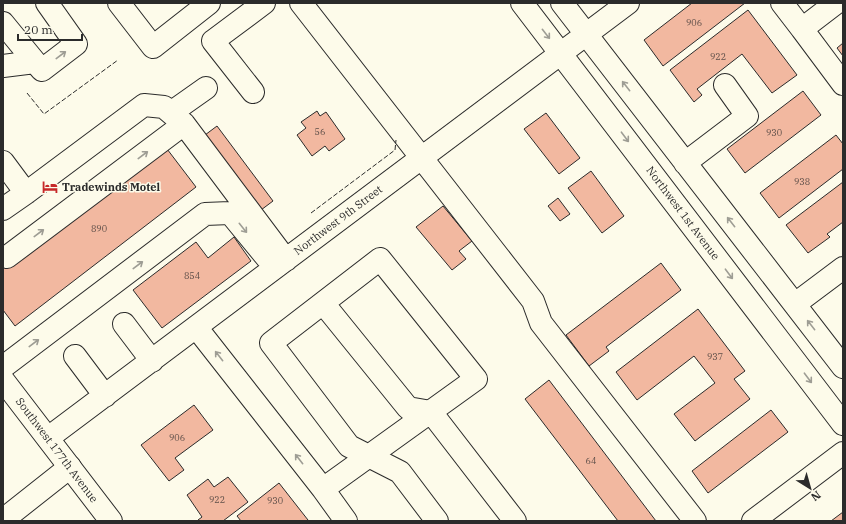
<svg xmlns="http://www.w3.org/2000/svg" width="846" height="524" viewBox="0 0 846 524" font-family="'IBM Plex Serif',serif">
	<style>
		.building { fill: #f2b8a0; stroke: #2b2b2b }
		.lines { fill: none; stroke-linecap: round; stroke-linejoin: round }
		.minor-casing { stroke: #2b2b2b; stroke-width: 24 }
		.highway-casing { stroke: #2b2b2b; stroke-width: 24 }
		.minor { stroke: #fdfbea; stroke-width: 22 }
		.highway { stroke: #fdfbea; stroke-width: 22 }
		.fence { stroke: #2b2b2b; stroke-width: 1; stroke-dasharray: 5 2; stroke-linecap: butt }
		.oneway { stroke: #9e9d94 }
		.labels { text-anchor: middle; dominant-baseline: central; stroke-width: 3; stroke-linejoin: round; paint-order: stroke }
		.number-label { font-size: 9px; fill: #5d4e48 }
		.poi-label { font-size: 11px; font-weight: bold; fill: #2b2b2b; stroke: #fdfbea; text-anchor: start }
		.street-label { font-size: 11px; fill: #2b2b2b; stroke: #fdfbea }
	</style>
	<rect width="100%" height="100%" fill="#fdfbea"/>
	<!-- building -->
	<path class="building" d="M692 3H745L663 66 644 40Z
		M748 10 797 75 772 93 742 54 697 89 702 95 694 102 670 70Z
		M843 43V56L837 48Z
		M803 91 821 115 745 173 727 149Z
		M317 111 320 116 326 112 345 139 329 151 325 146 312 156 297 135 306 128 301 122Z
		M546 113 580 158 559 174 524 129Z
		M217 126 273 201 261 210 205 135Z
		M836 135 843 144V169L779 218 760 193Z
		M164 145 196 187 15 326 3 310V268Z
		M591 171 624 216 602 233 568 188Z
		M843 182V222L827 234 830 237 808 253 786 225Z
		M558 198 570 214 560 221 548 206Z
		M443 206 472 241 459 251 466 259 452 270 416 227Z
		M234 237 251 261 162 328 133 290 196 242 208 258Z
		M661 263 681 290 606 347 609 351 589 366 566 335Z
		M698 309 745 371 734 379 750 399 695 441 674 414 715 383 694 356 637 400 616 372Z
		M549 380 656 521H618L525 399Z
		M194 405 213 430 175 458 184 470 169 481 141 445Z
		M771 410 788 432 708 493 692 471Z
		M228 477 248 502 223 521H199L198 520 202 517 187 495 208 479 214 487Z
		M279 483 308 520 306 521H241L237 516Z
		M843 512V521H831Z"/>
	<g class="lines">
		<defs>
			<path id="minor" d="M119 3 153 47 209 3
				M301 3 533 301 541 323 695 521
				M522 3 843 424
				M562 3 843 367
				M782 3 802 29 836 3
				M3 23 35 62
				M802 29 843 84
				M3 66 35 62 42 70 76 44 47 3
				M253 92 213 41 264 3
				M172 112 206 88
				M3 162 26 193 3 209
				M685 163 747 116 725 85
				M26 193 144 105 164 107 184 124 286 260
				M7 257 184 124
				M323 303 408 408 431 412 515 521
				M795 304 843 268
				M124 324 152 361
				M196 327 323 489
				M75 356 105 396
				M3 367 205 214 230 213 267 258
				M48 438 628 3
				M3 520 70 467
				M346 521 323 489 476 379 380 259 271 343 349 446 400 472 437 521
				M753 521 843 453"/>
			<path id="highway" d="M3 380 111 521"/>
		</defs>
		<!-- minor casing -->
		<use href="#minor" class="minor-casing"/>
		<!-- highway casing -->
		<use href="#highway" class="highway-casing"/>
		<!-- minor -->
		<use href="#minor" class="minor"/>
		<!-- highway -->
		<use href="#highway" class="highway"/>
		<!-- fence -->
		<path class="fence" d="M27 93 44 114 118 60
			M311 213 395 150 396 140"/>
	</g>
	<!-- one-way arrows -->
	<defs><path id="oneway-shaft" d="M-6 0H5M1.5-3L5.5 0L1.5 3" fill="none" stroke-width="1.6" stroke-linecap="round" stroke-linejoin="round"/></defs>
	<g class="oneway">
		<use href="#oneway-shaft" transform="translate(546 34) rotate(52)"/>
		<use href="#oneway-shaft" transform="translate(61 55) rotate(-37)"/>
		<use href="#oneway-shaft" transform="translate(626 86) rotate(-128)"/>
		<use href="#oneway-shaft" transform="translate(625 137) rotate(53)"/>
		<use href="#oneway-shaft" transform="translate(143 155) rotate(-37)"/>
		<use href="#oneway-shaft" transform="translate(731 222) rotate(-128)"/>
		<use href="#oneway-shaft" transform="translate(243 228) rotate(51)"/>
		<use href="#oneway-shaft" transform="translate(39 233) rotate(-37)"/>
		<use href="#oneway-shaft" transform="translate(138 265) rotate(-37)"/>
		<use href="#oneway-shaft" transform="translate(729 274) rotate(53)"/>
		<use href="#oneway-shaft" transform="translate(811 325) rotate(-128)"/>
		<use href="#oneway-shaft" transform="translate(34 343) rotate(-37)"/>
		<use href="#oneway-shaft" transform="translate(219 356) rotate(-128)"/>
		<use href="#oneway-shaft" transform="translate(808 378) rotate(53)"/>
		<use href="#oneway-shaft" transform="translate(299 459) rotate(-128)"/>
	</g>
	<!-- icons -->
	<defs>
		<symbol id="hotel-bare" viewBox="-9 -9 18 18"><path d="M-6-4.5h1.5V1H6V5H4.5V3h-9V5H-6ZM-4 0a1.8 1.8 0 1 1 3.6 0ZM.5 0V-2.5h3Q6-2.5 6 0Z" fill="#c62828" stroke="#fdfbea" stroke-width="2.5" paint-order="stroke"/></symbol>
	</defs>
	<g fill-rule="evenodd">
		<use href="#hotel-bare" x="39" y="176" width="22" height="22"/>
	</g>
	<g class="labels">
		<!-- number labels -->
		<g class="number-label">
			<text x="694" y="22">906</text>
			<text x="718" y="56">922</text>
			<text x="320" y="131">56</text>
			<text x="774" y="132">930</text>
			<text x="802" y="181">938</text>
			<text x="99" y="228">890</text>
			<text x="192" y="275">854</text>
			<text x="715" y="356">937</text>
			<text x="177" y="437">906</text>
			<text x="591" y="460">64</text>
			<text x="217" y="499">922</text>
			<text x="275" y="500">930</text>
		</g>
		<!-- poi labels -->
		<g class="poi-label">
			<text x="62" y="187">Tradewinds Motel</text>
		</g>
		<!-- street labels -->
		<g class="street-label">
			<text transform="translate(683 213) rotate(53)">Northwest 1st Avenue</text>
			<text transform="translate(338 220) rotate(-37)">Northwest 9th Street</text>
			<text transform="translate(57 450) rotate(53)">Southwest 177th Avenue</text>
		</g>
	</g>
	<!-- border -->
	<rect width="846" height="524" fill="none" stroke="#2b2b2b" stroke-width="8"/>
	<!-- north arrow -->
	<g transform="translate(810 488) rotate(143)" stroke="#fdfbea" stroke-width="3" paint-order="stroke">
	<path d="M0-3L7 15L0 10L-7 15Z" fill="#2b2b2b"/>
	<text y="-6" font-size="11" font-weight="bold" text-anchor="middle" fill="#2b2b2b">N</text>
	</g>
	<!-- scale -->
	<path d="M18 34v6h64v-6" fill="none" stroke="#2b2b2b" stroke-width="2"/>
	<text x="24" y="34" font-size="12" fill="#2b2b2b" stroke="#fdfbea" stroke-width="3" paint-order="stroke">20 m</text>
</svg>
